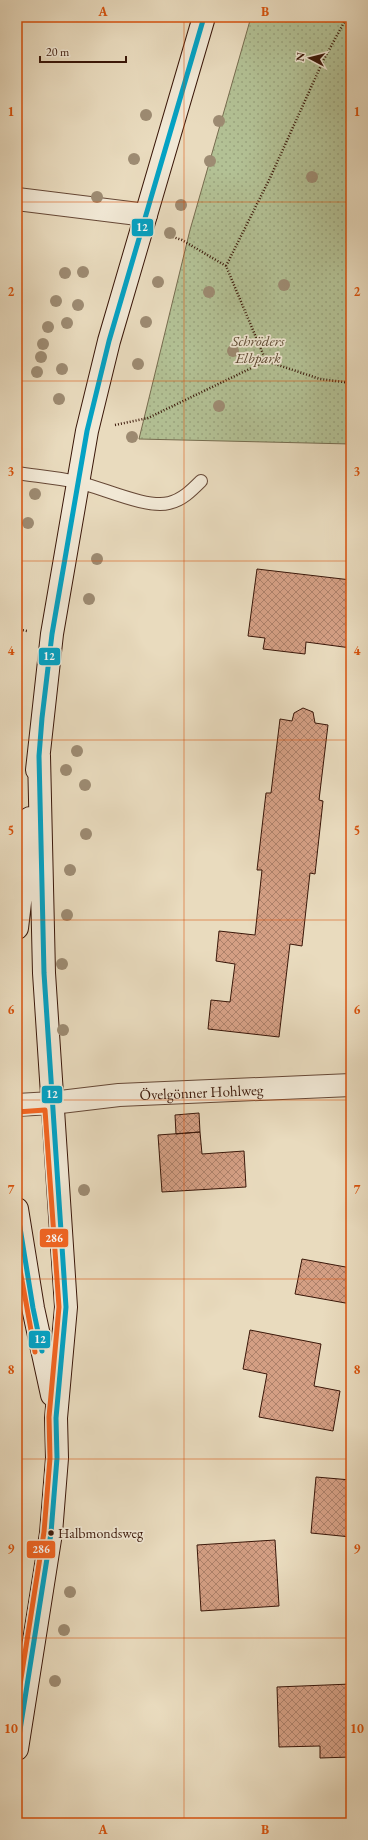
<svg xmlns="http://www.w3.org/2000/svg" width="368" height="1840" viewBox="0 0 368 1840" font-family="'EB Garamond',serif">
	<style>
		.park { fill: url(#park-dots); stroke: #766c4f }
		.building { fill: url(#building-cross-hatch); stroke: #3a1709 }
		.lines { fill: none; stroke-linecap: round; stroke-linejoin: round }
		.service-casing { stroke: #664836; stroke-width: 14 }
		.minor-casing { stroke: #664836; stroke-width: 24 }
		.tertiary-casing { stroke: #664836; stroke-width: 24 }
		.secondary-casing { stroke: #3a1709; stroke-width: 24 }
		.path { stroke: #3a1709; stroke-width: 2.5; stroke-dasharray: 1 2; stroke-linecap: butt }
		.service { stroke: #f1e8d5; stroke-width: 12 }
		.minor { stroke: #f1e8d5; stroke-width: 22 }
		.tertiary { stroke: #f1e8d5; stroke-width: 22 }
		.secondary { stroke: #f1e8d5; stroke-width: 22 }
		.bus-1-casing { stroke: #f1e8d5; stroke-width: 8 }
		.bus-2-casing { stroke: #f1e8d5; stroke-width: 8 }
		.bus-1 { stroke: #03a2c4; stroke-width: 5 }
		.bus-2 { stroke: #f26522; stroke-width: 5 }
		.tree { fill: #9d8b72 }
		.grid { fill: none; stroke: #d7520c; stroke-width: 1; stroke-opacity: 0.55 }
		.bus-dot { fill: #3a1709; stroke: #f1e8d5; stroke-width: 1.5 }
		.labels { text-anchor: middle; dominant-baseline: central; stroke-width: 3.5; stroke-linejoin: round; paint-order: stroke }
		.bus-label { font-size: 14px; fill: #3a1709; stroke: #f1e8d5; text-anchor: start }
		.park-label { font-size: 15px; font-style: italic; fill: #5e4a33; stroke: #f1e8d5 }
		.street-label { font-size: 15px; fill: #3a1709; stroke: #f1e8d5 }
		.line-badge { stroke: #f1e8d5; stroke-width: 1.5 }
		.badge-label { font-size: 11px; text-anchor: middle; font-weight: bold; fill: #fff }
		.neatline { fill: none; stroke: #d7520c; stroke-width: 1.5 }
		.grid-label { font-size: 13px; text-anchor: middle; font-weight: bold; fill: #d7520c }
	</style>
	<defs>
		<pattern id="park-dots" width="8" height="8" patternUnits="userSpaceOnUse"><rect width="8" height="8" fill="#b3c195"/><path d="M2 2h.1M6 6h.1" fill="none" stroke="#9ba57f" stroke-width="1.8" stroke-linecap="round"/></pattern>
		<pattern id="building-cross-hatch" width="8" height="8" patternUnits="userSpaceOnUse"><rect width="8" height="8" fill="#d49f84"/><path d="M0 0l8 8M0 8l8-8" fill="none" stroke="#ad816a"/></pattern>
	</defs>
	<rect width="100%" height="100%" fill="#e9dbbe"/>
	<filter id="stains"><feTurbulence type="fractalNoise" baseFrequency=".005" numOctaves="4"/><feColorMatrix values="0 0 0 0 .2 0 0 0 0 .09 0 0 0 0 .02 0 0 0 .5 -.17"/></filter>
	<radialGradient id="worn" r=".72"><stop offset=".6" stop-color="#630" stop-opacity="0"/><stop offset="1" stop-color="#630" stop-opacity=".3"/></radialGradient>
	<!-- park -->
	<path class="park" d="M251 17H351V444L139 439 190 230Z"/>
	<!-- building -->
	<path class="building" d="M257 569 351 580V648L306 642 305 654 263 649 265 638 248 636Z
		M303 708 313 712 315 723 328 725 319 800 323 801 315 874 310 873 302 946 290 944 279 1037 208 1029 211 1000 230 1002 235 964 216 961 219 931 255 935 262 870H257L266 793H271L280 719 292 721 294 713Z
		M199 1113 200 1132 176 1134 175 1115Z
		M200 1132 202 1154 244 1151 246 1187 162 1192 158 1135Z
		M302 1259 351 1268V1304L295 1294Z
		M250 1330 321 1344 314 1386 340 1391 333 1431 259 1417 267 1374 243 1369Z
		M316 1477 351 1480V1537L311 1533Z
		M275 1540 279 1606 201 1611 197 1545Z
		M351 1684V1757L320 1758V1746L279 1747 277 1687Z"/>
	<g class="lines">
		<defs>
			<path id="service" d="M17 473C37 476 58 478 77 482 101 487 146 509 169 503 182 500 191 491 201 481"/>
			<g id="minor">
				<path d="M17 199 146 215"/>
				<path id="s1" d="M52 1103 119 1095 351 1085"/>
			</g>
			<path id="tertiary" d="M17 1105 52 1103"/>
			<path id="secondary" d="M37 770 52 634 87 431 109 341 204 17
				M17 928 30 818
				M17 1209 33 1308 52 1395
				M17 1749 51 1533 57 1458 56 1418 66 1307 44 973 39 756"/>
		</defs>
		<!-- service casing -->
		<use href="#service" class="service-casing"/>
		<!-- minor casing -->
		<use href="#minor" class="minor-casing"/>
		<!-- tertiary casing -->
		<use href="#tertiary" class="tertiary-casing"/>
		<!-- secondary casing -->
		<use href="#secondary" class="secondary-casing"/>
		<!-- path -->
		<path class="path" d="M167 235 182 240 226 266 266 361
			M226 266 270 178 323 61 347 17
			M115 425 148 418 266 361 320 379 351 383
			M17 629 27 631"/>
		<!-- service -->
		<use href="#service" class="service"/>
		<!-- minor -->
		<use href="#minor" class="minor"/>
		<!-- tertiary -->
		<use href="#tertiary" class="tertiary"/>
		<!-- secondary -->
		<use href="#secondary" class="secondary"/>
		<defs>
			<path id="bus-1" d="M17 1209 33 1308 42 1351
				M17 1749 51 1533 57 1458 56 1418 66 1307 44 973 39 756 42 718 52 634 87 431 109 341 204 17"/>
			<path id="bus-2" d="M17 1253 35 1352
				M17 1704 44 1532 50 1458 49 1417 59 1307 45 1110 17 1112"/>
		</defs>
		<!-- bus-1 casing -->
		<use href="#bus-1" class="bus-1-casing"/>
		<!-- bus-2 casing -->
		<use href="#bus-2" class="bus-2-casing"/>
		<!-- bus-1 -->
		<use href="#bus-1" class="bus-1"/>
		<!-- bus-2 -->
		<use href="#bus-2" class="bus-2"/>
	</g>
	<!-- trees -->
	<g class="tree">
		<circle cx="146" cy="115" r="6"/>
		<circle cx="219" cy="121" r="6"/>
		<circle cx="134" cy="159" r="6"/>
		<circle cx="210" cy="161" r="6"/>
		<circle cx="312" cy="177" r="6"/>
		<circle cx="97" cy="197" r="6"/>
		<circle cx="181" cy="205" r="6"/>
		<circle cx="170" cy="233" r="6"/>
		<circle cx="83" cy="272" r="6"/>
		<circle cx="65" cy="273" r="6"/>
		<circle cx="158" cy="282" r="6"/>
		<circle cx="284" cy="285" r="6"/>
		<circle cx="209" cy="292" r="6"/>
		<circle cx="56" cy="301" r="6"/>
		<circle cx="78" cy="305" r="6"/>
		<circle cx="146" cy="322" r="6"/>
		<circle cx="67" cy="323" r="6"/>
		<circle cx="48" cy="327" r="6"/>
		<circle cx="43" cy="344" r="6"/>
		<circle cx="233" cy="351" r="6"/>
		<circle cx="41" cy="357" r="6"/>
		<circle cx="138" cy="364" r="6"/>
		<circle cx="62" cy="369" r="6"/>
		<circle cx="37" cy="372" r="6"/>
		<circle cx="59" cy="399" r="6"/>
		<circle cx="219" cy="406" r="6"/>
		<circle cx="132" cy="437" r="6"/>
		<circle cx="35" cy="494" r="6"/>
		<circle cx="28" cy="523" r="6"/>
		<circle cx="97" cy="559" r="6"/>
		<circle cx="89" cy="599" r="6"/>
		<circle cx="77" cy="751" r="6"/>
		<circle cx="66" cy="770" r="6"/>
		<circle cx="85" cy="785" r="6"/>
		<circle cx="86" cy="834" r="6"/>
		<circle cx="70" cy="870" r="6"/>
		<circle cx="67" cy="915" r="6"/>
		<circle cx="62" cy="964" r="6"/>
		<circle cx="63" cy="1030" r="6"/>
		<circle cx="84" cy="1190" r="6"/>
		<circle cx="70" cy="1592" r="6"/>
		<circle cx="64" cy="1630" r="6"/>
		<circle cx="55" cy="1681" r="6"/>
	</g>
	<!-- grid -->
	<path class="grid" d="M184 17V1823M17 202H351M17 381H351M17 561H351M17 740H351M17 920H351M17 1100H351M17 1279H351M17 1459H351M17 1638H351"/>
	<!-- markers -->
	<circle class="bus-dot" cx="51" cy="1533" r="3.5"/>
	<g class="labels">
		<!-- bus labels -->
		<g class="bus-label">
			<text x="58" y="1533">Halbmondsweg</text>
		</g>
		<!-- park labels -->
		<g class="park-label">
			<text x="258" y="340">Schröders<tspan x="258" dy="17">Elbpark</tspan></text>
		</g>
		<!-- street labels -->
		<g class="street-label">
			<text stroke="none"><textPath href="#s1" startOffset="150">Övelgönner Hohlweg</textPath></text>
		</g>
	</g>
	<g class="line-badge">
		<rect x="131" y="218" width="23" height="19" rx="4" fill="#03a2c4"/>
		<rect x="38" y="647" width="23" height="19" rx="4" fill="#03a2c4"/>
		<rect x="41" y="1085" width="22" height="19" rx="4" fill="#03a2c4"/>
		<rect x="39" y="1228" width="30" height="20" rx="4" fill="#f26522"/>
		<rect x="28" y="1330" width="23" height="19" rx="4" fill="#03a2c4"/>
		<rect x="26" y="1540" width="30" height="19" rx="4" fill="#f26522"/>
	</g>
	<g class="badge-label">
		<text x="142" y="231">12</text>
		<text x="49" y="660">12</text>
		<text x="52" y="1098">12</text>
		<text x="54" y="1242">286</text>
		<text x="40" y="1343">12</text>
		<text x="41" y="1553">286</text>
	</g>
	<!-- margin -->
	<rect width="368" height="1840" fill="none" stroke="#e9dbbe" stroke-width="44"/>
	<!-- north arrow -->
	<g transform="translate(310 58) rotate(277)" stroke="#f1e8d5" stroke-width="3" paint-order="stroke">
	<path d="M0-3L7 15L0 10L-7 15Z" fill="#3a1709"/>
	<text y="-6" font-size="11" font-weight="bold" text-anchor="middle" fill="#3a1709">N</text>
	</g>
	<!-- scale -->
	<path d="M40 56v6h86v-6" fill="none" stroke="#3a1709" stroke-width="2"/>
	<text x="46" y="56" font-size="12" fill="#3a1709" stroke="#f1e8d5" stroke-width="3" paint-order="stroke">20 m</text>
	<rect x="22" y="22" width="324" height="1796" class="neatline"/>
	<g class="grid-label">
		<text x="103" y="16">A</text>
		<text x="265" y="16">B</text>
		<text x="11" y="116">1</text>
		<text x="357" y="116">1</text>
		<text x="11" y="296">2</text>
		<text x="357" y="296">2</text>
		<text x="11" y="476">3</text>
		<text x="357" y="476">3</text>
		<text x="11" y="655">4</text>
		<text x="357" y="655">4</text>
		<text x="11" y="835">5</text>
		<text x="357" y="835">5</text>
		<text x="11" y="1014">6</text>
		<text x="357" y="1014">6</text>
		<text x="11" y="1194">7</text>
		<text x="357" y="1194">7</text>
		<text x="11" y="1374">8</text>
		<text x="357" y="1374">8</text>
		<text x="11" y="1553">9</text>
		<text x="357" y="1553">9</text>
		<text x="11" y="1733">10</text>
		<text x="357" y="1733">10</text>
		<text x="103" y="1834">A</text>
		<text x="265" y="1834">B</text>
	</g>
	<rect width="100%" height="100%" filter="url(#stains)"/>
	<rect width="100%" height="100%" fill="url(#worn)"/>
</svg>
